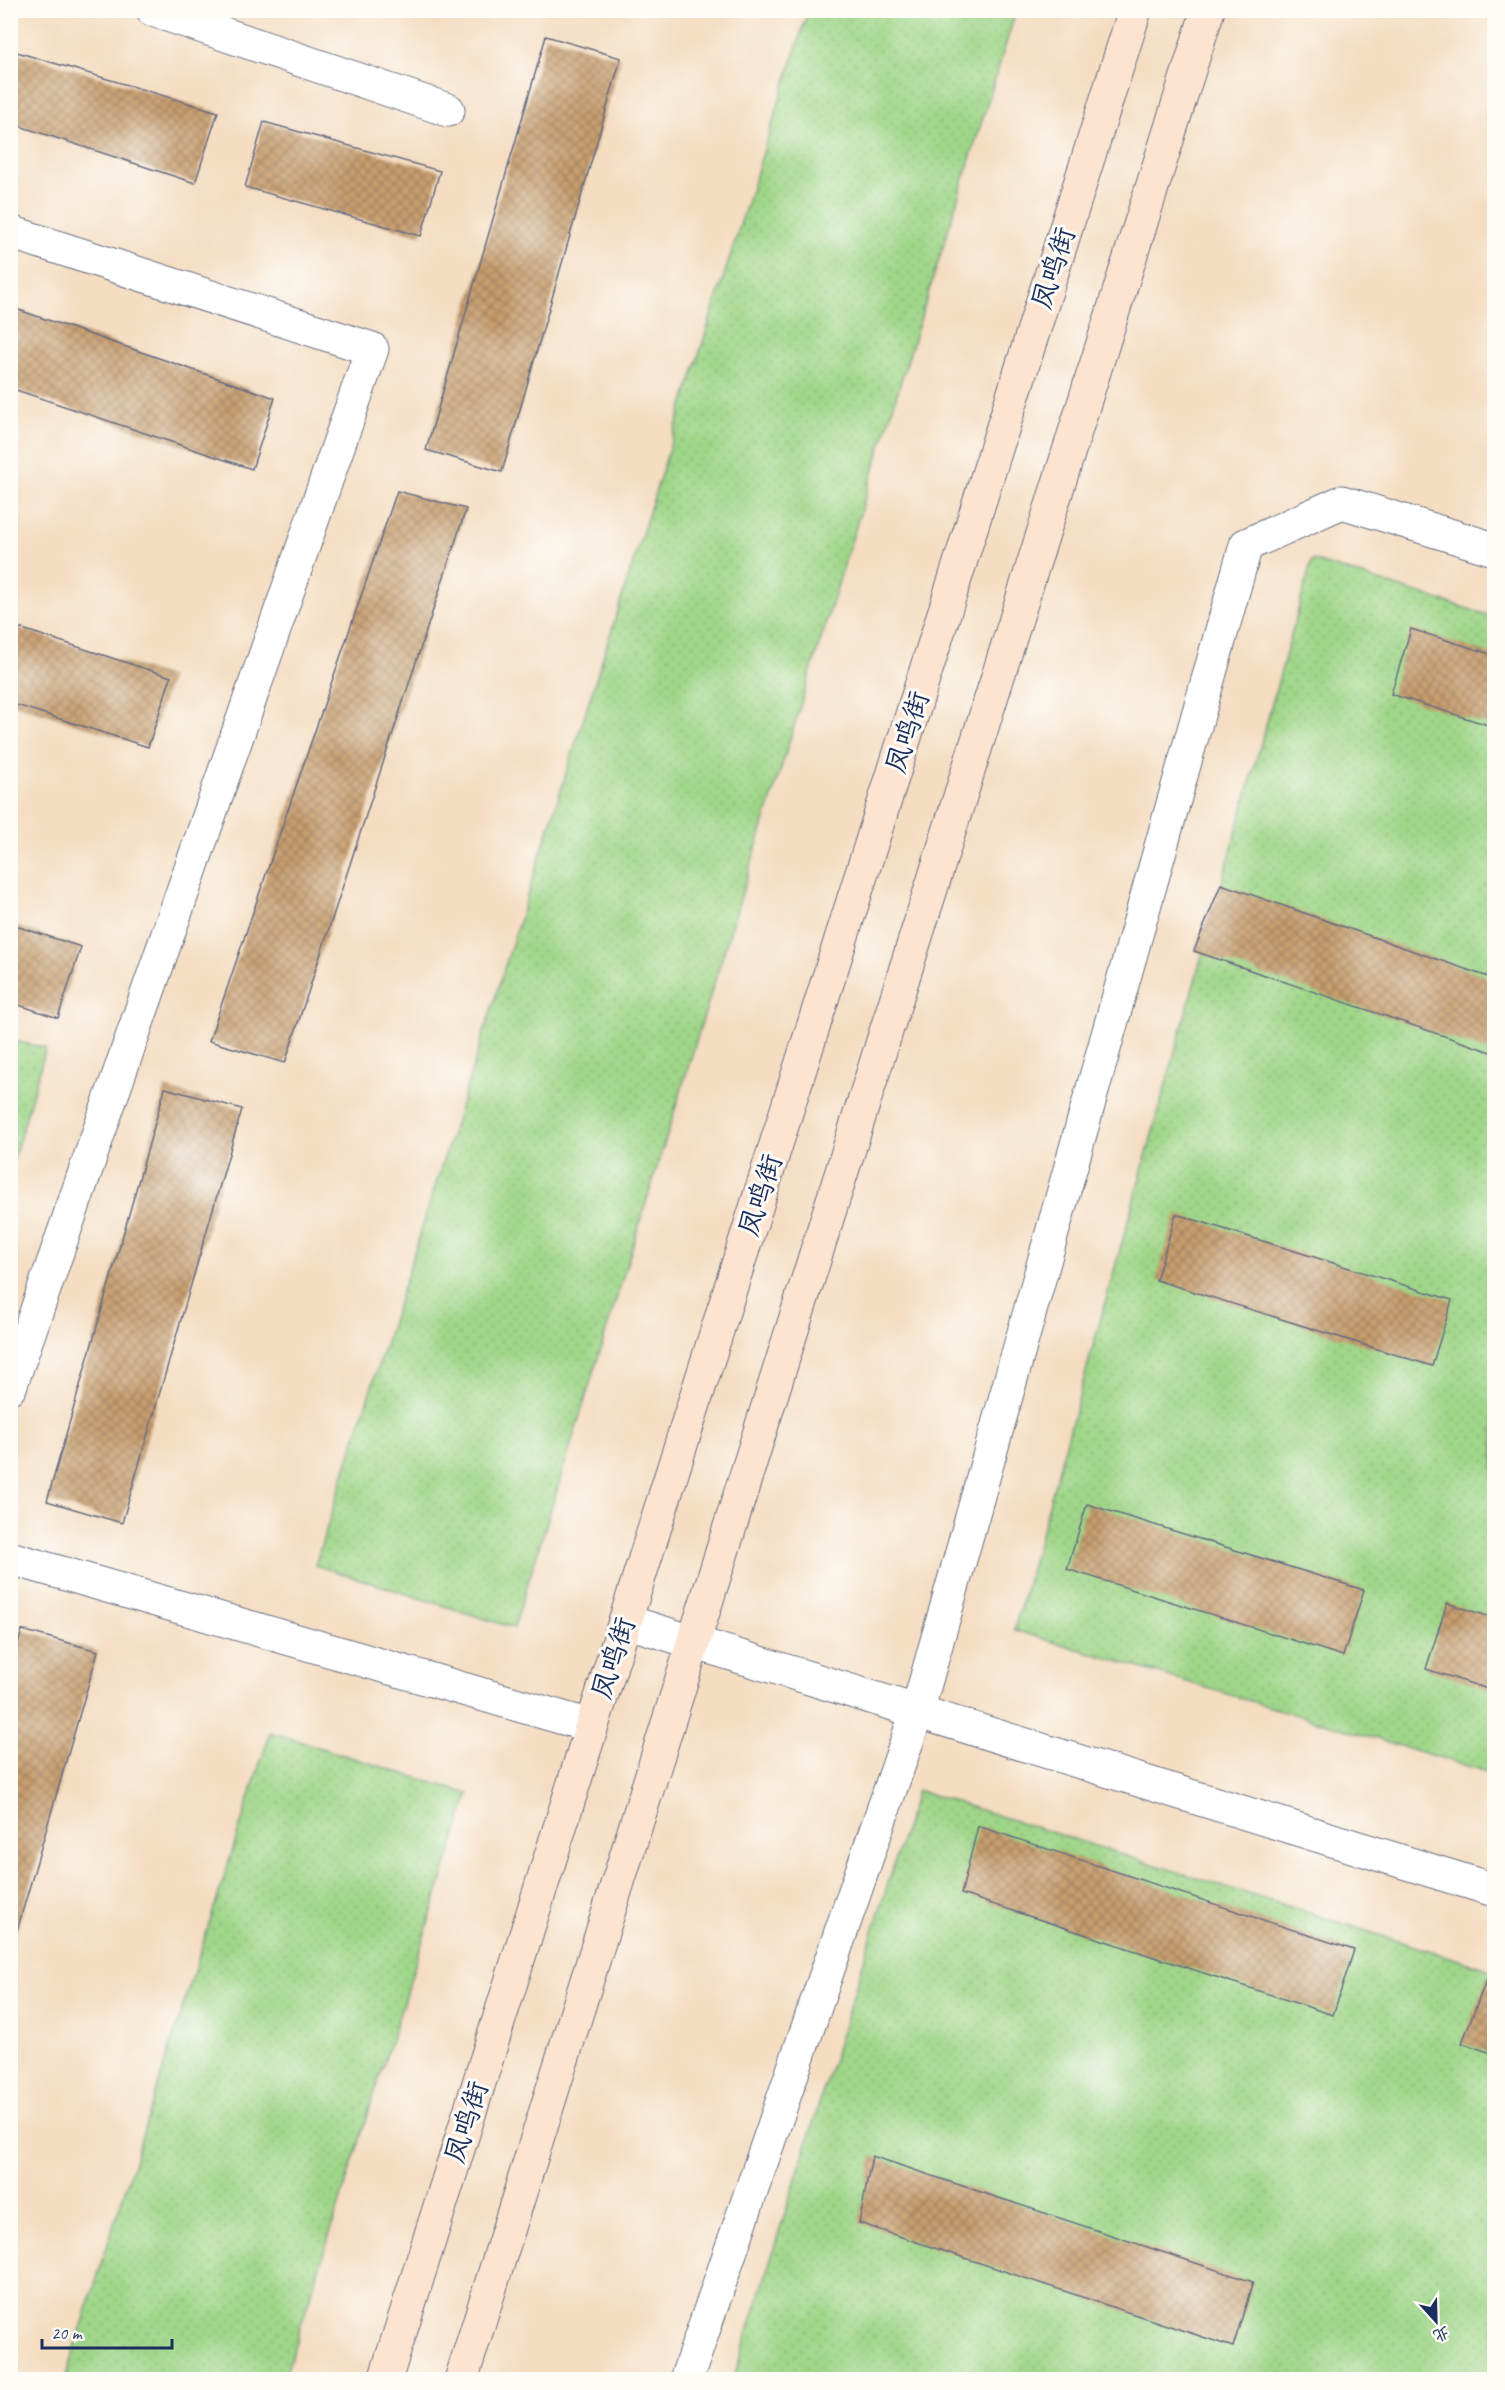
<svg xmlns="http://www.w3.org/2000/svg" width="1505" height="2390" viewBox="0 0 1505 2390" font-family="Caveat,'LXGW WenKai TC',sans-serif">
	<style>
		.grass { fill: url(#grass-dots); stroke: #5d8273; stroke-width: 1.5 }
		.building { fill: url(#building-cross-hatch) }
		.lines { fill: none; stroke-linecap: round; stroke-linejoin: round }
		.street-casing { stroke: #676c81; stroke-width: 35 }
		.secondary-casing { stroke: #676c81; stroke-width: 35 }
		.street { stroke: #fff; stroke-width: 33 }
		.secondary { stroke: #fde4d1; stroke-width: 33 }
		.labels { text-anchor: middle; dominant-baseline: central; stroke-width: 6; stroke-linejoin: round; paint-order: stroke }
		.street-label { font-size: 28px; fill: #1b2f5e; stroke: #fdfcf7 }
	</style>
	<defs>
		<pattern id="grass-dots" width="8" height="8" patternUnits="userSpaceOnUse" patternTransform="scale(1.5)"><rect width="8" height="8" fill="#9fd688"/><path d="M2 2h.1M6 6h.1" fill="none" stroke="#88b878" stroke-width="1.8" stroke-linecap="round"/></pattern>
		<pattern id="building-cross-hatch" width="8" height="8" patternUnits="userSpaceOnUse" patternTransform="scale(1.5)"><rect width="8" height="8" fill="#c79e6e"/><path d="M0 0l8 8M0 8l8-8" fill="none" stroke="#a1815e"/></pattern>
	</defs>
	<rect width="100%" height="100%" fill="#fdfcf7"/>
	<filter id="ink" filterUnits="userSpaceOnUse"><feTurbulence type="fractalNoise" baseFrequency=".0167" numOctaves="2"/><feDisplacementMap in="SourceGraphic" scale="12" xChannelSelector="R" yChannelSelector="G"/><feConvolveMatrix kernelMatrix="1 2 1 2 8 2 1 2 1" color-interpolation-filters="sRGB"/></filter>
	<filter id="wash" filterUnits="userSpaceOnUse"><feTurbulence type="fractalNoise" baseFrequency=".008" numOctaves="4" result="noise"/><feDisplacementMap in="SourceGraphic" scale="24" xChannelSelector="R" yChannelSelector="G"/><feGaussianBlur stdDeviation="1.35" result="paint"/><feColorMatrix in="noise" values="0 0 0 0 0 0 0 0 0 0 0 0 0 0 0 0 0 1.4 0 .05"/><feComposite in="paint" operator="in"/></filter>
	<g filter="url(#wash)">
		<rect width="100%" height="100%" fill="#f4ddc1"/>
		<!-- grass -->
		<path class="grass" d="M808 11H1016L514 1628 315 1565Z
			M1312 560 1494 617V1774L1014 1630Z
			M11 1040 46 1048 11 1168 10 1040Z
			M270 1732 469 1794 284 2379H65Z
			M917 1790 1494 1971V2379L733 2380Z"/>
		<g id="blocks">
			<!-- building -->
			<path class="building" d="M546 36 621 58 502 472 426 450Z
				M10 50 218 112 195 183 10 123Z
				M264 122 440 171 421 236 245 187Z
				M10 307 275 398 252 469 10 388Z
				M397 491 466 509 285 1063 209 1041Z
				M10 625 171 677 148 747 10 703Z
				M1411 629 1494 655V727L1391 694Z
				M1221 884 1494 979V1053L1194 951Z
				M10 924 81 947 58 1018 10 1002Z
				M165 1088 242 1109 122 1523 47 1501Z
				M1176 1214 1452 1300 1432 1366 1156 1280Z
				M1087 1504 1364 1590 1343 1656 1067 1569Z
				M1447 1603 1494 1618V1691L1426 1669Z
				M22 1630 98 1651 11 1951 10 1671Z
				M978 1826 1354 1950 1333 2015 961 1894Z
				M1487 1978 1494 1980V2054L1462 2043Z
				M872 2156 1253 2282 1233 2347 859 2223Z"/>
		</g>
	</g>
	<g filter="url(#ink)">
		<use href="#blocks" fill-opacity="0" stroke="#676c81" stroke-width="1.5"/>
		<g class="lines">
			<defs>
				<path id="street" d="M153 10 448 110
					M10 232 372 349 10 1387
					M10 1558 591 1726
					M625 1621 1494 1890
					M686 2380 917 1712 1246 545 1342 502 1494 549"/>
				<path id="secondary" d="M385 2380 1135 10
					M461 2380 1208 10"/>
			</defs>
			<!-- street casing -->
			<use href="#street" class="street-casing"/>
			<!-- secondary casing -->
			<use href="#secondary" class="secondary-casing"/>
			<!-- street -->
			<use href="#street" class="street"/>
			<!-- secondary -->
			<use href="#secondary" class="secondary"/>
		</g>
	</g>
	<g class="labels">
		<!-- street labels -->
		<g class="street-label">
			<text transform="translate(1053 268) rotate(-72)">凤鸣街</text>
			<text transform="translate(907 732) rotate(-72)">凤鸣街</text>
			<text transform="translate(760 1195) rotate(-72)">凤鸣街</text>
			<text transform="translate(613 1658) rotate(-72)">凤鸣街</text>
			<text transform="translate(466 2122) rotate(-72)">凤鸣街</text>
		</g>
	</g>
	<!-- margin -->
	<rect width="1505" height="2390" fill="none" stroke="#fdfcf7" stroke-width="36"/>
	<!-- north arrow -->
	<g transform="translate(1436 2321) rotate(158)" stroke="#fdfcf7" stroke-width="4.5" paint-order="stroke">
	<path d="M0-4.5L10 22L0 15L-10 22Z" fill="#1b2f5e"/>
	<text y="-9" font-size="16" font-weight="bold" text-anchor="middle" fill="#1b2f5e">北</text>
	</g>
	<!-- scale -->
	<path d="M42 2339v9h130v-9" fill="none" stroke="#1b2f5e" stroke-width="3"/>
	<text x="51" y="2339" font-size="18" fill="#1b2f5e" stroke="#fdfcf7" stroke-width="4.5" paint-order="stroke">20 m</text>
</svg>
